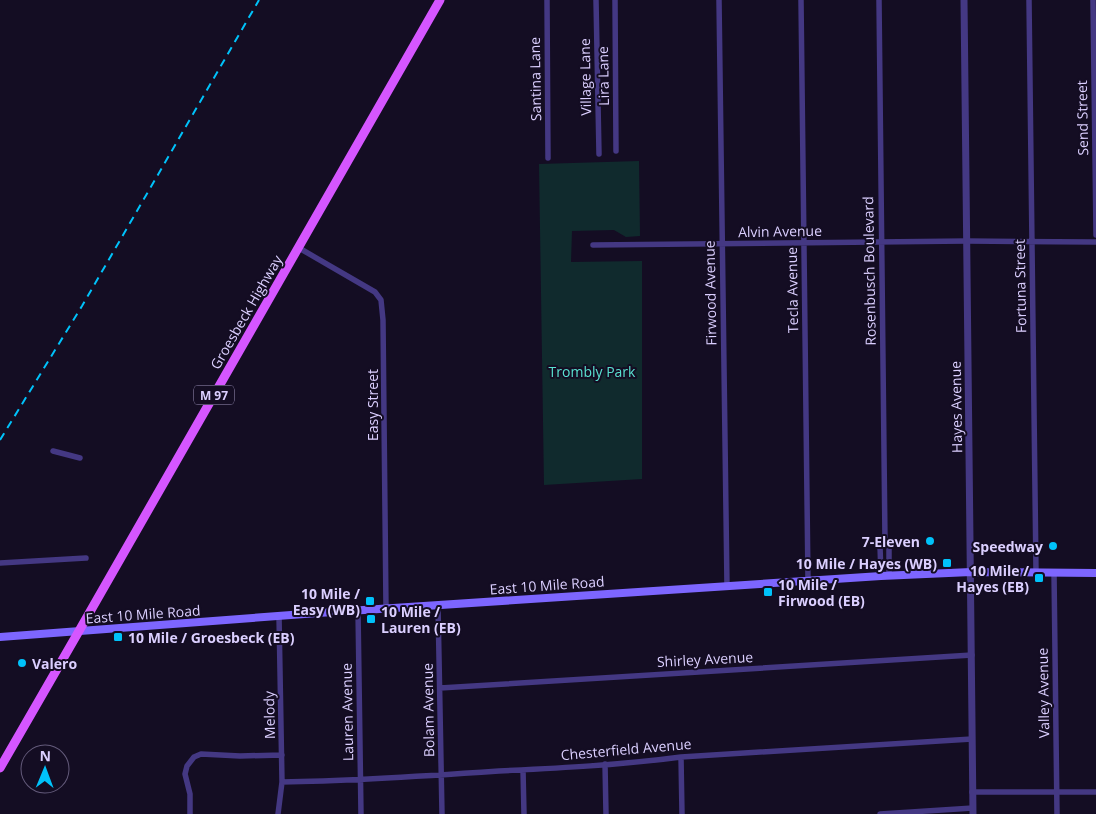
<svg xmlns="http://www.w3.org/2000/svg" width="1096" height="814" viewBox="0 0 1096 814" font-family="'Open Sans',sans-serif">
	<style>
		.green { fill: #102a2d }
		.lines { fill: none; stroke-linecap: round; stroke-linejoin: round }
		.minor { stroke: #443883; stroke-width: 5.5 }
		.tertiary { stroke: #443883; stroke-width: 7 }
		.secondary { stroke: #7d66ff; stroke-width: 8 }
		.primary { stroke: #d556ff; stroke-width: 9 }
		.rail { stroke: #00c2fa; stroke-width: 2; stroke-dasharray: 8 6; stroke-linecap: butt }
		.poi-dot { fill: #00c2fa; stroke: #140d23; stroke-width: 2 }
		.labels { text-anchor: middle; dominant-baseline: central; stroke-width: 4; stroke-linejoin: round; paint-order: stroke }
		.shield { fill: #140d23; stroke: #9f95bd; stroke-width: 1 }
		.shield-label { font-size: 12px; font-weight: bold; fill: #dbcfff }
		.street-label { font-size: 14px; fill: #dbcfff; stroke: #140d23 }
		.park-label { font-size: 14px; fill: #59e1d0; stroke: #140d23 }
		.poi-label { font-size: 14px; font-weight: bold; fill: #dbcfff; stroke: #140d23; text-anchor: end }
	</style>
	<rect width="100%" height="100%" fill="#140d23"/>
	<!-- green -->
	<path class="green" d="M639 161 640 236 626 237 614 230 572 231 571 262 642 261V479L544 485 539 164Z"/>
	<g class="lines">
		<!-- minor -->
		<path class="minor" d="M547 0 548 158
			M596 0 599 154
			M615 0 616 151
			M719 0 727 586
			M801 0 808 581
			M879 0 885 541
			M1029 0 1036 572
			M1093 0 1096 235
			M593 245 967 241 1096 242
			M299 248 375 292 381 300 383 320 386 608
			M53 451 80 458
			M0 563 86 558
			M1054 572 1057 814
			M881 576 880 546 885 541 889 546V576
			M438 605 442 814
			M358 610 361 814
			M440 688 972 655
			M681 757 682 814
			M605 764 606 814
			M523 770 524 814
			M282 782C354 781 427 776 499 771 560 768 621 765 681 757L972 739
			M972 792H1096
			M190 814V794L185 774 187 766 194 757 201 754 240 756 282 755
			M278 814 282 782 279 616
			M880 814 973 808"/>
		<!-- tertiary -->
		<path class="tertiary" d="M964 0 973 814"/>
		<!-- secondary -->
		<path class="secondary" d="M0 637 318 613 881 576 971 572 1096 573"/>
		<!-- primary -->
		<path class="primary" d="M0 768 79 631 440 0"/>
		<!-- rail -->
		<path class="rail" d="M0 440 82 306 259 0"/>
	</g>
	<!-- markers -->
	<g class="poi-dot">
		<circle cx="930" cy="541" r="5"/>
		<circle cx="1053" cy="546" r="5"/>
		<rect x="942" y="558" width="10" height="10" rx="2.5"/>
		<rect x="1034" y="573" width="10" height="10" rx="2.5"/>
		<rect x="763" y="587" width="10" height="10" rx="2.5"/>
		<rect x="365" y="596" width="10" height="10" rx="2.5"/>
		<rect x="366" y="614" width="10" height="10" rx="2.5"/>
		<rect x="113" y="632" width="10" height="10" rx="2.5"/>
		<circle cx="22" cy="663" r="5"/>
	</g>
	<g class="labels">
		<!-- shield labels -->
		<rect class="shield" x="194" y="385.5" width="40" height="19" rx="4"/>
		<g class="shield-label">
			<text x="214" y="395">M 97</text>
		</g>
		<!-- street labels -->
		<g class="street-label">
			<text transform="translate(603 76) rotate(-91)">Lira Lane</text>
			<text transform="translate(585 77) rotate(-91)">Village Lane</text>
			<text transform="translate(535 79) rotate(-91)">Santina Lane</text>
			<text transform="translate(1082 118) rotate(-91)">Send Street</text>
			<text transform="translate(780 231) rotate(-1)">Alvin Avenue</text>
			<text transform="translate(869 271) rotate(-91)">Rosenbusch Boulevard</text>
			<text transform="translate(1020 286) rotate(-91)">Fortuna Street</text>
			<text transform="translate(792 290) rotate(-91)">Tecla Avenue</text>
			<text transform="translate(710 293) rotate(-91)">Firwood Avenue</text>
			<text transform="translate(246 312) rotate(-60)">Groesbeck Highway</text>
			<text transform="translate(372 405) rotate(-90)">Easy Street</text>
			<text transform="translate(956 407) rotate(-91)">Hayes Avenue</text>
			<text transform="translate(547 585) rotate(-4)">East 10 Mile Road</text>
			<text transform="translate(143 614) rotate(-4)">East 10 Mile Road</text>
			<text transform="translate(705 659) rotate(-3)">Shirley Avenue</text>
			<text transform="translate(1043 693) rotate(-91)">Valley Avenue</text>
			<text transform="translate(428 710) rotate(-91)">Bolam Avenue</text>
			<text transform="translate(347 712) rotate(-91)">Lauren Avenue</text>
			<text transform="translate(269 715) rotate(-91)">Melody</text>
			<text transform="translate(626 749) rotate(-5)">Chesterfield Avenue</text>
		</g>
		<!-- park labels -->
		<g class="park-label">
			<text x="592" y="371">Trombly Park</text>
		</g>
		<!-- poi labels -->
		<g class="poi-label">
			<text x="920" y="541">7-Eleven</text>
			<text x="1043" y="546">Speedway</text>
			<text x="937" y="563">10 Mile / Hayes (WB)</text>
			<text x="1029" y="570">10 Mile /<tspan x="1029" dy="16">Hayes (EB)</tspan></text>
			<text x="778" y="584" text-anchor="start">10 Mile /<tspan x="778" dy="16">Firwood (EB)</tspan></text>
			<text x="360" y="593">10 Mile /<tspan x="360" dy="16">Easy (WB)</tspan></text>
			<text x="381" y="611" text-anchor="start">10 Mile /<tspan x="381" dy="16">Lauren (EB)</tspan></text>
			<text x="128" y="637" text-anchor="start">10 Mile / Groesbeck (EB)</text>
			<text x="32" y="663" text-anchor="start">Valero</text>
		</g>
	</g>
	<!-- north arrow -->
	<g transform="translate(45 769) rotate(1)"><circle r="24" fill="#140d23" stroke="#645b7b"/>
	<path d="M0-4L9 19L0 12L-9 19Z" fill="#00c2fa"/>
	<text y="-8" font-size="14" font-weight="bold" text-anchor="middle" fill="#dbcfff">N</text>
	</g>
</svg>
